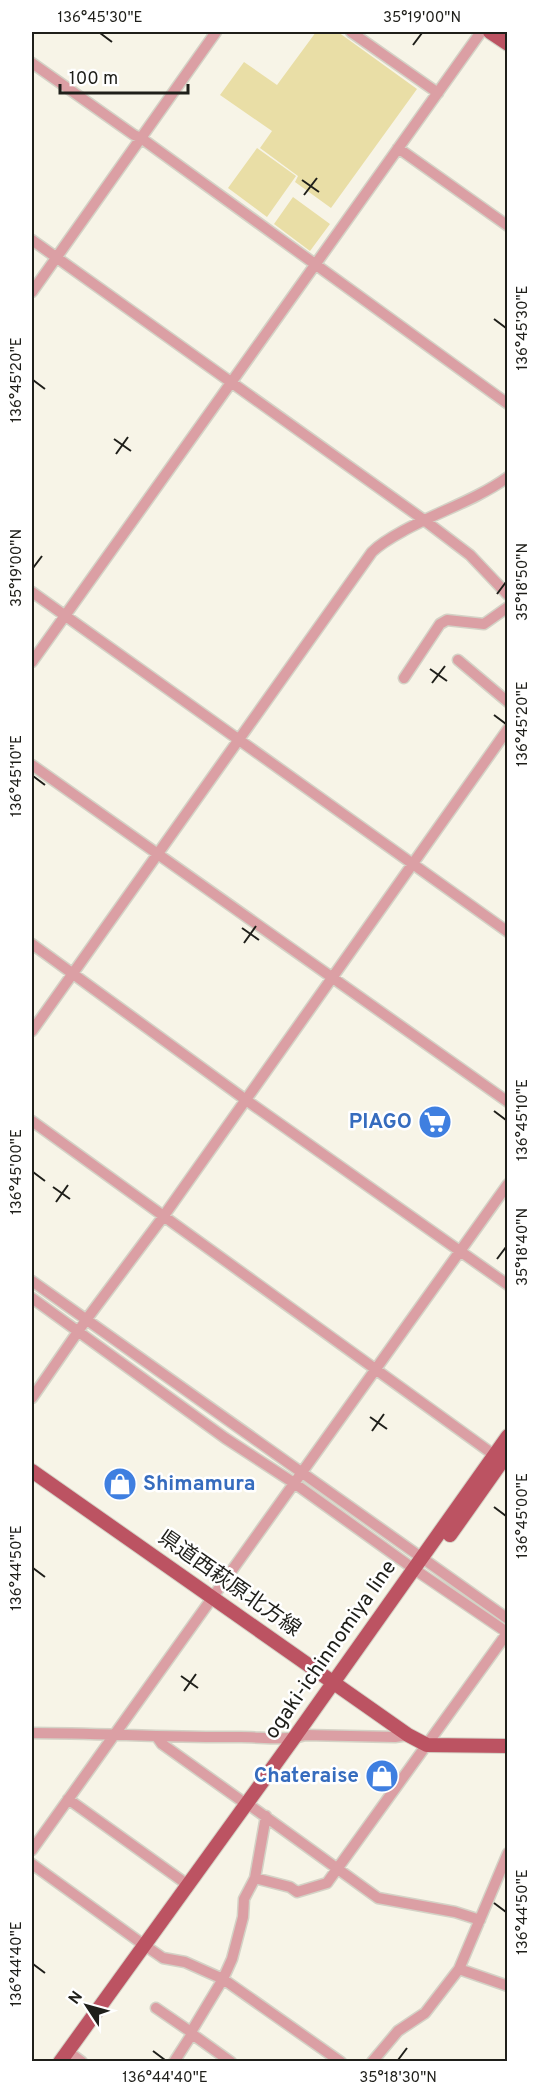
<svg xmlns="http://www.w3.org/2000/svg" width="539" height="2093" viewBox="0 0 539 2093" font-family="Overpass,'Noto Sans JP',sans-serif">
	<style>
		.green { fill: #e9dea6 }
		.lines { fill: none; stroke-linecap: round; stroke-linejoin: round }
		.minor-casing { stroke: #d4d2c6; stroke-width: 13 }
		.major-casing { stroke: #d4d2c6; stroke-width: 16 }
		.minor { stroke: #db9fa4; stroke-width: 10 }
		.major { stroke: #bc5362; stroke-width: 14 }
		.ticks { fill: none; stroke: #1f1f1a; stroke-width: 2 }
		.labels { text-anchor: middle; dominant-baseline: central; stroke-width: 5; stroke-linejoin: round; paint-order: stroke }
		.shop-label { font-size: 21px; font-weight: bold; fill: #366cbe; stroke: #fff; text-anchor: end }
		.street-label { font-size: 21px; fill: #1f1f1a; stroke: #fff }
		.neatline { fill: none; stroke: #1f1f1a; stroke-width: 2 }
		.ticks-label { font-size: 15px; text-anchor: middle; fill: #1f1f1a }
	</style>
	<rect width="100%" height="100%" fill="#f7f4e7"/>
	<!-- green -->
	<path class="green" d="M316 32H338L417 89 331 208 295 182 298 176 260 148 272 131 220 95 244 62 277 85Z
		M257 148 296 176 267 217 228 188Z
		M293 197 330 224 310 251 274 224Z"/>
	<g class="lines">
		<defs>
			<path id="minor" d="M351 32 438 93
				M32 63 134 135 141 138 508 404
				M398 148 508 226
				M32 240 424 520 470 555 508 595
				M32 292 216 32
				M32 592 508 932
				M458 660 508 702
				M32 662 481 32
				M404 678 440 624 447 620 484 624 508 607
				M32 765 508 1102
				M32 944 246 1100 508 1285
				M32 1031 372 552C381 543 392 537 403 531 437 512 476 500 508 477
				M32 1121 508 1465
				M32 1281 508 1619
				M32 1298 225 1438 294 1483 414 1569 508 1633
				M32 1398 86 1320 163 1217 508 729
				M32 1733C101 1733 171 1738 241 1737 262 1737 285 1741 305 1735L395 1737 408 1735
				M157 1737 162 1744 246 1804
				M68 1799 188 1885
				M252 1807 378 1898 455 1912 480 1920
				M32 1850 508 1184
				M32 1864 144 1945
				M255 1878 290 1887 297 1892 327 1883 508 1632
				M150 1949 163 1958 185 1962 223 1979 341 2062
				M459 1969 508 1986
				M156 2008 191 2032
				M192 2034 231 2062
				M74 2056 82 2062
				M174 2062 192 2034 191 2032 223 1979 232 1959 243 1917 244 1899 255 1878 266 1816
				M372 2062 398 2031 425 2013 459 1969 508 1853"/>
			<path id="major" d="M490 32 508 44
				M32 1471 408 1735 427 1745 508 1746
				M450 1535 508 1453
				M60 2062 294 1738 508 1436"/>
		</defs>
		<!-- minor casing -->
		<use href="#minor" class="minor-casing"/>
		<!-- major casing -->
		<use href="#major" class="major-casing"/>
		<!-- minor -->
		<use href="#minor" class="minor"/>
		<!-- major -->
		<use href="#major" class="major"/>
	</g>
	<!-- ticks -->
	<path class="ticks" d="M100 33 112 42M413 45 422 33M302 180 319 192M304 195 317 178M494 319 506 328M33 380 45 389M114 439 131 451M116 454 128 437M33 568 42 556M497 594 506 582M430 669 447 681M432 683 445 666M494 715 506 724M33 776 45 785M242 928 259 940M244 943 256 926M494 1111 506 1120M33 1172 45 1181M53 1187 70 1199M56 1202 68 1185M497 1259 506 1247M370 1417 387 1429M372 1431 384 1414M494 1507 506 1516M33 1568 45 1577M181 1676 198 1688M184 1691 196 1674M494 1903 506 1912M33 1964 45 1973M153 2051 165 2060M398 2060 407 2048"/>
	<!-- icons -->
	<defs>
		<symbol id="supermarket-disc" viewBox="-11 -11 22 22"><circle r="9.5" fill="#3f7fe0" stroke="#fff"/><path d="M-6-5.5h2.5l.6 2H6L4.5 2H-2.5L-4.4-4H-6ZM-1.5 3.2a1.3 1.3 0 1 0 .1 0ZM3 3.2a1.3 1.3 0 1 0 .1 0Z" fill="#fff"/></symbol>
		<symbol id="shop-disc" viewBox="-11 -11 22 22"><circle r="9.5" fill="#3f7fe0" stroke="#fff"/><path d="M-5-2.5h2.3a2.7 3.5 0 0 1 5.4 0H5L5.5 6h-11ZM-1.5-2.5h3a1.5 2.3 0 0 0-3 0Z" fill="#fff"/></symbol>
	</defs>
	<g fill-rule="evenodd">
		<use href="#supermarket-disc" x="416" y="1103" width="38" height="38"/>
		<use href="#shop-disc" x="101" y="1465" width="38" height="38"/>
		<use href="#shop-disc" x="363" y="1757" width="38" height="38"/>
	</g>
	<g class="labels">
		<!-- shop labels -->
		<g class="shop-label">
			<text x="412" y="1122">PIAGO</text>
			<text x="143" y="1484" text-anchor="start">Shimamura</text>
			<text x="359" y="1776">Chateraise</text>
		</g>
		<!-- street labels -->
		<g class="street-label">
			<text transform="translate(229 1584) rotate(35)">県道西萩原北方線</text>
			<text transform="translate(331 1650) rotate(-55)">ogaki-ichinnomiya line</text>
		</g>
	</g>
	<!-- border -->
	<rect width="539" height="2093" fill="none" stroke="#ffffff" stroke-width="66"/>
	<!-- north arrow -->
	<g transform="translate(87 2006) rotate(306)" stroke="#ffffff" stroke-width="4.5" paint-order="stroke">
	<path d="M0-4.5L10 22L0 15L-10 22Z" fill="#1f1f1a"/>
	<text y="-9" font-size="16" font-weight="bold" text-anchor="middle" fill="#1f1f1a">N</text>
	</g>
	<!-- scale -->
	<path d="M60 84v9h128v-9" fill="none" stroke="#1f1f1a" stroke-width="3"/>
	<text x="69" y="84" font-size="18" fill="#1f1f1a" stroke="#ffffff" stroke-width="4.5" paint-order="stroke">100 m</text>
	<rect x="33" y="33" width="473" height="2027" class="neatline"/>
	<g class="ticks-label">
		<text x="100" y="22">136°45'30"E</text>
		<text x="422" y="22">35°19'00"N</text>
		<text transform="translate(522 328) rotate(-90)" y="5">136°45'30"E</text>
		<text transform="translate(16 380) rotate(-90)" y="5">136°45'20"E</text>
		<text transform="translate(16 568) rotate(-90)" y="5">35°19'00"N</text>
		<text transform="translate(522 582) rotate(-90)" y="5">35°18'50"N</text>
		<text transform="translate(522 724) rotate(-90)" y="5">136°45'20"E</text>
		<text transform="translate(16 776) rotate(-90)" y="5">136°45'10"E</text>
		<text transform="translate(522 1120) rotate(-90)" y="5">136°45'10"E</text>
		<text transform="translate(16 1172) rotate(-90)" y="5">136°45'00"E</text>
		<text transform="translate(522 1247) rotate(-90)" y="5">35°18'40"N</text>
		<text transform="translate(522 1516) rotate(-90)" y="5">136°45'00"E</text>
		<text transform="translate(16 1568) rotate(-90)" y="5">136°44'50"E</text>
		<text transform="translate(522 1912) rotate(-90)" y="5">136°44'50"E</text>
		<text transform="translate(16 1964) rotate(-90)" y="5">136°44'40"E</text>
		<text x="165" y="2082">136°44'40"E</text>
		<text x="398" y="2082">35°18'30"N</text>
	</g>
</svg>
